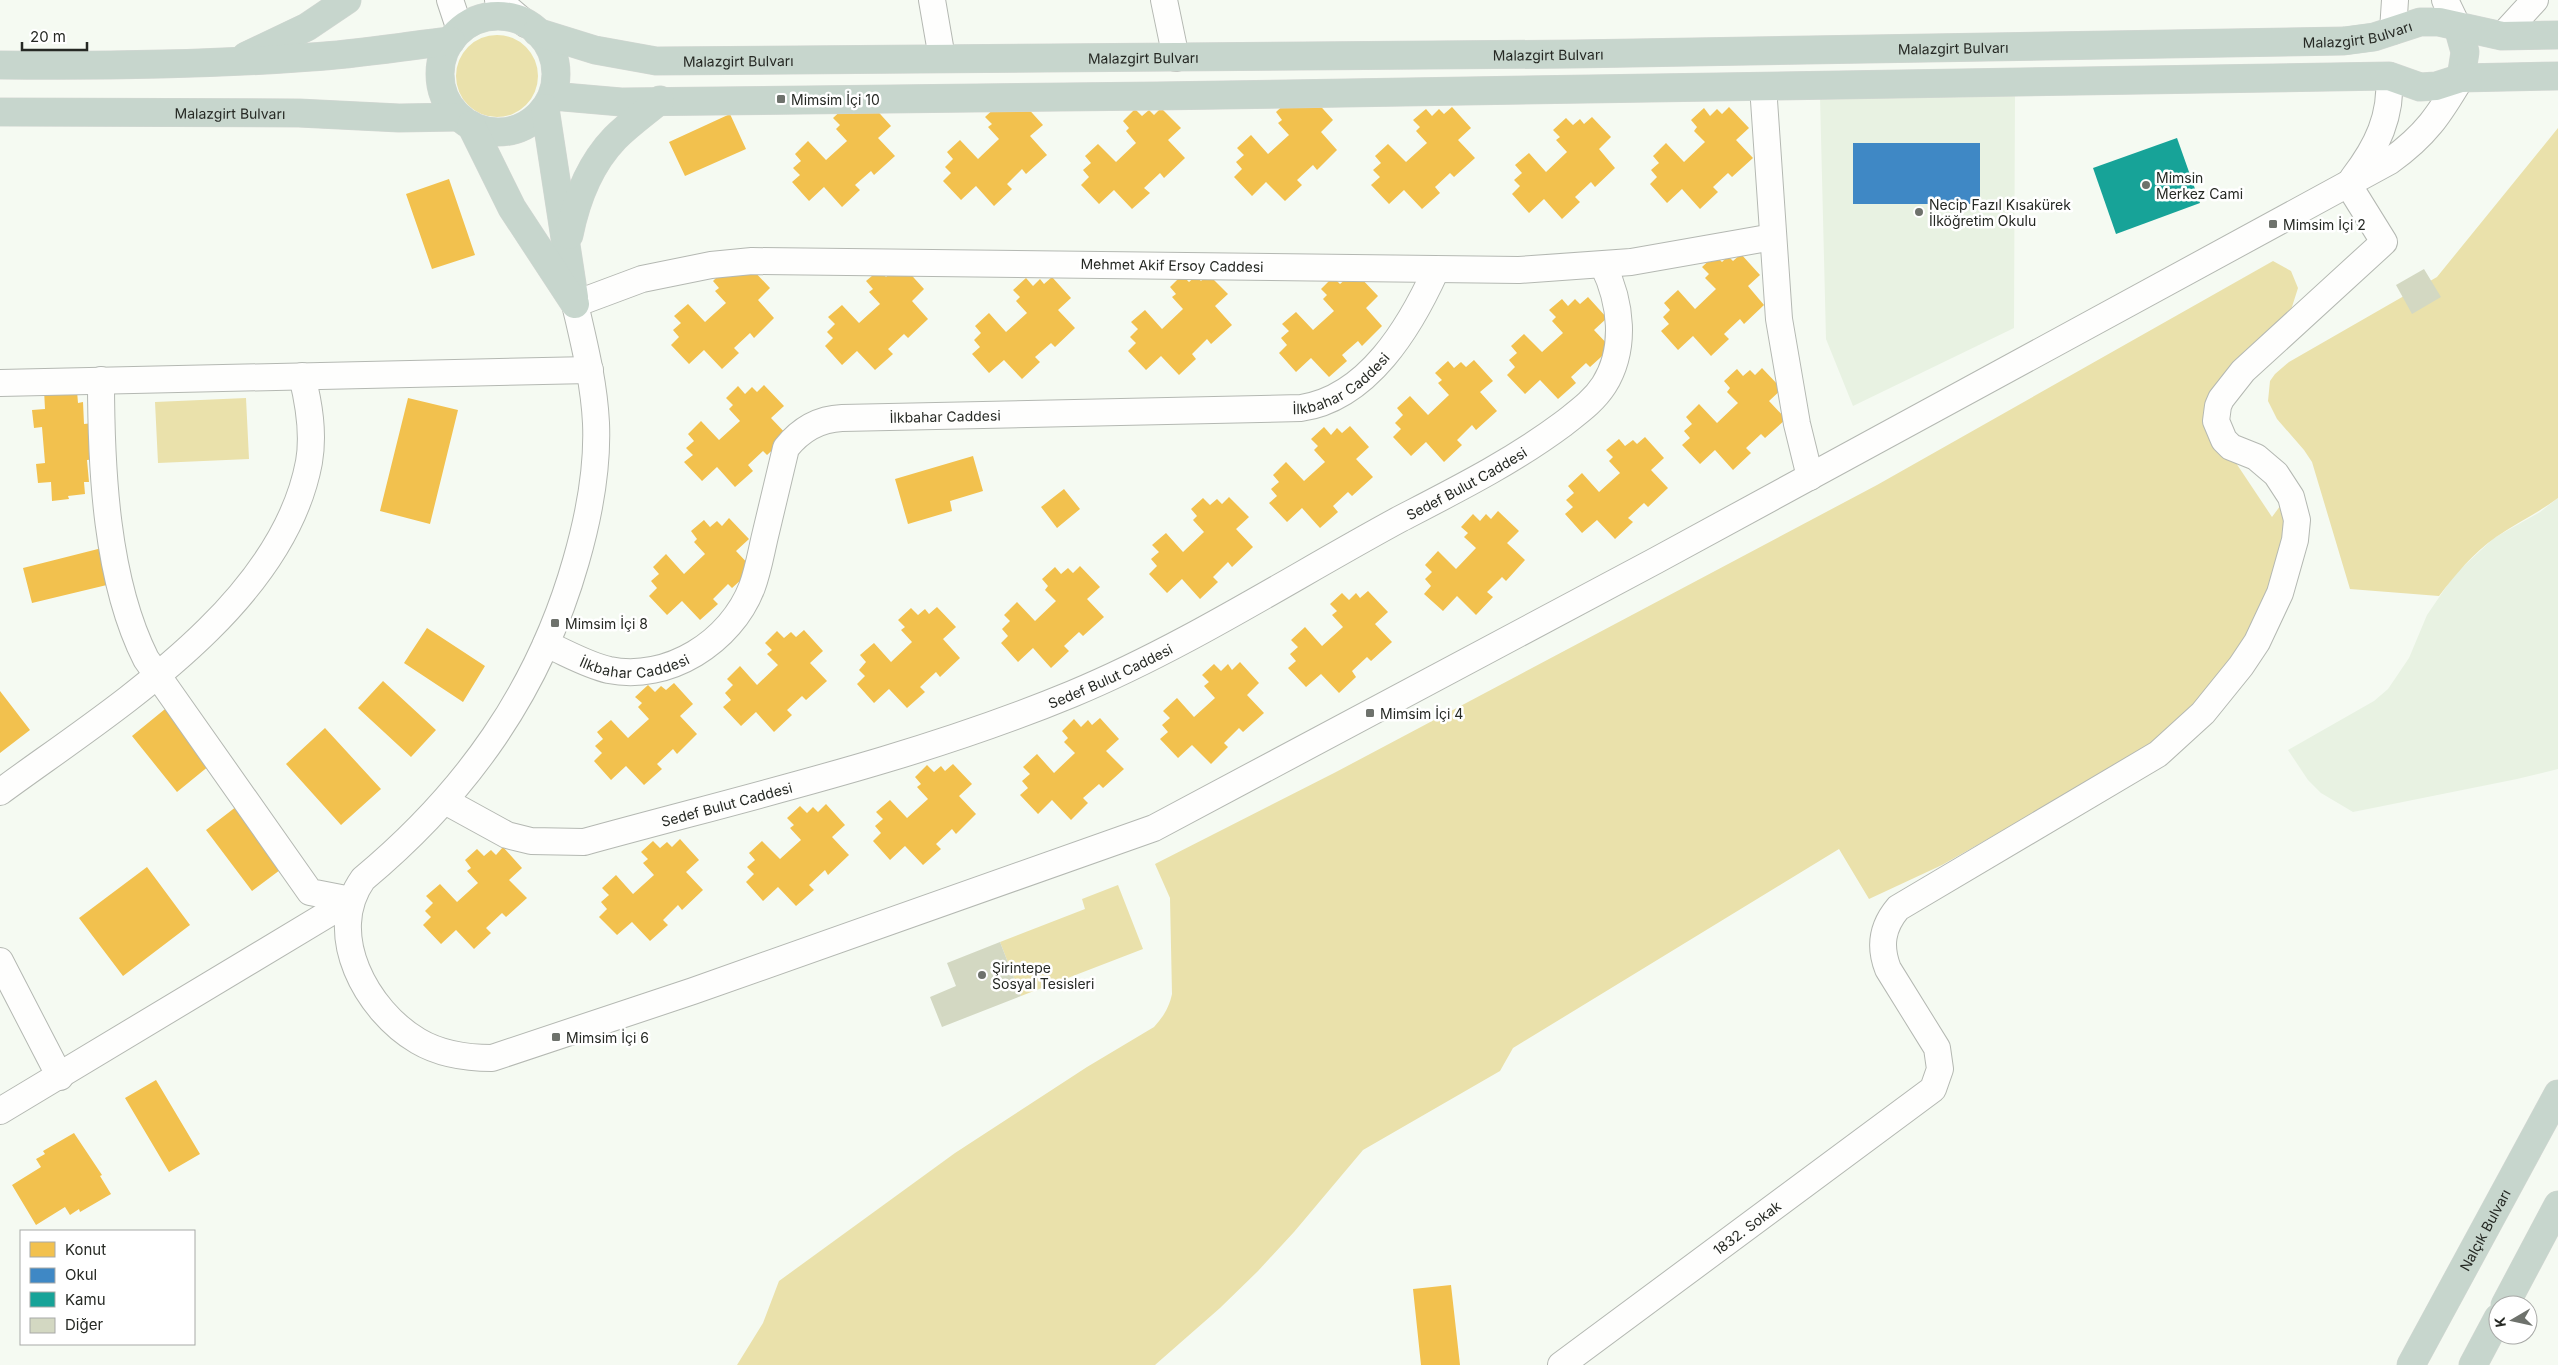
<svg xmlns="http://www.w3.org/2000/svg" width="2558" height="1365" viewBox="0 0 2558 1365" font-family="Inter,sans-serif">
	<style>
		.built { fill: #e8f2e2 }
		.green { fill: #eae1ab }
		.homes { fill: #f2c14e }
		.schools { fill: #3f88c5 }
		.public { fill: #17a398 }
		.building { fill: #d3d8c2 }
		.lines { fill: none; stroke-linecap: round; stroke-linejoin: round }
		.minor-casing { stroke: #b4b8b2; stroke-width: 28 }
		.highway-casing { stroke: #d4d7d3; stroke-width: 29 }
		.minor { stroke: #fefefd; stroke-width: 26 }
		.highway { stroke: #c7d6cd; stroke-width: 28 }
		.poi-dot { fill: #6e726c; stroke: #fff; stroke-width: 2 }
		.labels { text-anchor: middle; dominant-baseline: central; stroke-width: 5; stroke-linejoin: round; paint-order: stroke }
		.street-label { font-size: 14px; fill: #262924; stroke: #fff }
		.poi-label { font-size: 14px; fill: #262924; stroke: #fff; text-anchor: start }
	</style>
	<rect width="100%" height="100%" fill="#f5faf2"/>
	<!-- built -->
	<path class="built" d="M2015 93 2014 328 1853 406 1826 339 1820 96Z
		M2558 498V769L2517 779 2353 812 2321 793 2308 780 2288 750 2374 701 2388 689 2409 658 2427 615 2455 574 2494 538 2540 512Z"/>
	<!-- green -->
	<path class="green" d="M456 76a41 41 0 1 1 82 0a41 41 0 1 1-82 0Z
		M2558 128V498C2538 513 2516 523 2496 537 2473 553 2456 574 2439 596L2350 589 2312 462 2304 450 2277 419 2268 401 2270 381 2275 374 2289 362 2437 277Z
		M2273 261 2291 271 2298 288 2291 310 2214 430 2272 517 2297 483 2279 584 2218 686 2180 730 1942 865 1869 899 1839 849 1513 1048 1500 1071 1363 1150 1294 1232 1258 1271 1220 1308 1155 1365H737L763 1323 779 1281 955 1153 1087 1067 1154 1027C1163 1017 1169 1008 1172 994L1170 898 1155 864 1336 772 1877 485Z
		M246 398 249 459 158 463 155 402Z
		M1118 885 1143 949 1021 996 1000 942 1085 909 1082 899Z"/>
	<!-- homes -->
	<path class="homes" d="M1314 99 1333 120 1321 132 1337 150 1317 170 1313 165 1297 180 1302 185 1285 201 1266 182 1252 196 1234 177 1242 169 1236 162 1244 155 1237 148 1251 135 1268 154 1289 135 1278 123 1282 120 1276 112 1288 101 1295 108 1302 102Z
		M1024 104 1043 125 1030 136 1047 155 1026 174 1022 169 1007 184 1012 189 994 206 976 186 961 200 943 181 951 173 945 167 953 159 947 152 960 140 978 159 999 139 988 127 992 124 985 117 998 105 1004 112 1011 106Z
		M872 105 891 126 878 138 895 156 874 175 871 171 855 185 860 190 842 207 824 187 809 201 792 182 800 175 793 168 801 161 795 154 808 141 826 160 847 141 836 129 840 125 833 118 846 106 853 114 859 107Z
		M1452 107 1471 128 1458 140 1475 158 1454 177 1450 173 1435 187 1440 193 1422 209 1404 190 1389 204 1371 185 1380 177 1373 170 1381 163 1375 156 1388 144 1406 162 1427 143 1416 131 1420 127 1413 120 1426 109 1432 116 1439 109 1444 114Z
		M1729 107 1749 128 1736 140 1753 158 1732 177 1728 173 1713 187 1718 192 1700 209 1682 189 1667 203 1650 184 1657 177 1651 170 1659 163 1653 156 1666 143 1684 162 1705 142 1694 131 1697 127 1691 120 1704 108 1710 116 1717 109 1722 114Z
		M1161 108 1181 128 1168 140 1185 158 1164 178 1160 173 1144 188 1150 193 1132 209 1114 190 1099 204 1081 185 1089 177 1083 170 1091 163 1085 156 1098 144 1116 162 1136 143 1126 131 1129 128 1123 121 1135 109 1142 116 1149 110 1154 115Z
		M730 114 746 149 685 176 669 142Z
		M1592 117 1611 137 1599 149 1615 168 1595 187 1591 182 1575 197 1580 202 1562 219 1544 199 1529 213 1512 194 1520 186 1514 180 1522 173 1515 165 1529 153 1546 172 1567 152 1556 140 1560 137 1553 130 1566 118 1573 125 1580 119 1584 124Z
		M449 179 475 255 432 269 406 194Z
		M1741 254 1760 275 1748 286 1764 305 1744 324 1740 319 1724 334 1729 339 1711 356 1693 336 1678 350 1661 331 1669 324 1663 317 1670 310 1664 303 1678 290 1695 309 1716 289 1705 278 1709 274 1702 267 1715 255 1722 262 1728 256 1733 261Z
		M751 268 770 288 758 300 774 318 754 338 750 333 734 348 739 353 722 369 704 350 689 364 671 345 679 337 673 330 681 323 674 316 688 304 705 322 726 303 715 291 719 288 713 281 725 269Z
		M905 268 924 289 912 301 928 319 908 338 904 334 888 349 893 354 875 370 857 351 842 365 825 346 833 338 827 332 835 324 828 317 842 305 859 323 880 304 869 292 873 289 866 281 879 270 886 277 893 271Z
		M1208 274 1228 294 1215 306 1232 325 1211 344 1207 339 1192 354 1196 359 1179 375 1161 356 1146 370 1128 351 1136 343 1130 337 1138 329 1131 322 1145 310 1162 329 1183 309 1172 297 1176 294 1170 287 1182 275 1189 282 1196 276 1201 281Z
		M1359 276 1378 296 1366 308 1382 326 1362 346 1358 341 1342 355 1347 361 1329 377 1311 358 1296 372 1279 353 1287 345 1281 338 1289 331 1282 324 1296 312 1313 330 1334 311 1323 299 1327 295 1321 289 1333 277 1340 284 1347 278 1351 282Z
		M1052 277 1071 298 1058 310 1075 328 1055 347 1051 343 1035 357 1040 362 1022 379 1004 360 989 373 972 354 980 347 974 340 981 333 975 326 989 313 1006 332 1027 313 1016 301 1020 297 1013 290 1026 278 1033 286 1040 279 1044 284Z
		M1588 297 1607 318 1594 330 1611 348 1590 367 1586 363 1571 377 1576 383 1558 399 1540 380 1525 394 1507 375 1515 367 1509 360 1517 353 1511 346 1524 334 1542 352 1563 333 1552 321 1556 317 1549 310 1562 299 1568 306 1575 299 1580 304Z
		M1474 360 1493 381 1480 392 1497 411 1476 430 1472 425 1457 440 1462 445 1444 462 1426 442 1411 456 1393 437 1401 429 1395 423 1403 415 1397 408 1410 396 1428 415 1449 395 1438 383 1442 380 1435 373 1448 361 1454 368 1461 362 1466 367Z
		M1762 368 1782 389 1769 401 1786 419 1765 438 1761 434 1746 448 1751 453 1733 470 1715 450 1700 464 1682 445 1690 438 1684 431 1692 424 1686 417 1699 404 1717 423 1738 403 1727 392 1730 388 1724 381 1737 369 1743 376 1750 370 1755 375Z
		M764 385 784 406 771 418 788 436 767 455 763 451 748 465 753 471 735 487 717 467 702 481 684 462 693 455 686 448 694 441 688 434 701 421 719 440 740 421 729 409 733 405 726 398 738 386 745 394 752 387 757 392Z
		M44 390 77 391 78 403 83 402 84 424 94 423 97 459 87 460 89 482H84L85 494 68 496 69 499 52 501 51 482 38 483 36 464 45 463 42 427 34 428 32 410 45 409Z
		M408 398 458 410 430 524 380 511Z
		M1350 426 1369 447 1356 459 1373 477 1352 496 1348 492 1333 506 1338 512 1320 528 1302 508 1287 522 1269 503 1277 496 1271 489 1279 482 1273 475 1286 462 1304 481 1325 462 1314 450 1318 446 1311 439 1324 427 1331 435 1337 428 1342 433Z
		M1645 437 1664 458 1651 470 1668 488 1648 507 1644 503 1628 518 1633 522 1615 539 1597 520 1582 533 1565 514 1573 507 1566 500 1574 493 1568 486 1582 473 1599 492 1620 473 1609 461 1613 457 1606 450 1619 439 1625 446 1633 440 1637 444Z
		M973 456 983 491 950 501 952 511 908 524 895 479Z
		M1064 489 1080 509 1057 528 1041 507Z
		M1229 497 1249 517 1236 529 1253 547 1232 567 1228 562 1213 577 1218 582 1200 599 1182 579 1167 593 1149 574 1157 566 1151 559 1159 552 1152 545 1166 533 1183 552 1204 532 1193 520 1197 516 1191 509 1203 498 1210 505 1217 499 1222 504Z
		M1498 511 1519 531 1507 543 1525 560 1506 581 1502 577 1487 592 1493 597 1476 615 1457 596 1443 611 1424 594 1431 586 1425 579 1432 572 1425 565 1438 551 1456 569 1476 548 1464 537 1468 533 1461 527 1473 514 1480 521 1486 514 1491 519Z
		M729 518 749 539 736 551 753 569 732 588 728 584 713 599 718 604 700 620 682 601 667 615 649 596 657 588 651 581 659 574 653 567 666 554 684 574 705 554 694 542 697 539 691 531 704 520 710 527 717 521 722 526Z
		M102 548 111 584 32 603 23 568Z
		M1080 566 1100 587 1087 599 1104 617 1083 636 1079 632 1064 646 1069 651 1051 668 1033 648 1018 662 1001 643 1008 636 1002 629 1010 621 1004 615 1017 602 1035 621 1056 601 1045 590 1048 586 1042 579 1055 567 1061 574 1068 568 1073 573Z
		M1368 591 1388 612 1375 624 1392 642 1371 661 1367 657 1352 671 1356 677 1339 693 1321 674 1306 687 1288 668 1296 661 1290 654 1298 647 1291 640 1305 627 1322 646 1343 627 1332 615 1337 611 1330 604 1342 593 1349 600 1356 593 1360 598Z
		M937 607 956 627 943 639 960 658 940 677 936 672 920 687 925 692 907 708 889 689 874 703 857 684 865 676 859 670 866 662 860 655 874 643 891 662 912 642 901 630 905 627 898 620 911 608 918 615 925 609 929 614Z
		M427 628 485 666 463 702 404 663Z
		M804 630 823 651 810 663 827 681 806 700 802 696 787 710 792 715 774 732 756 712 741 726 723 707 731 700 725 693 733 685 727 679 740 666 757 685 778 665 767 654 772 650 765 643 777 631 784 638 791 632 796 637Z
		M1240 662 1259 683 1247 695 1264 713 1243 732 1239 728 1224 743 1228 747 1211 764 1192 745 1178 758 1160 739 1168 732 1162 725 1170 718 1163 711 1177 698 1194 717 1215 698 1204 686 1209 682 1202 675 1214 664 1221 671 1228 664 1232 670Z
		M383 681 436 730 411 757 358 708Z
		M674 683 693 704 680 716 697 734 677 754 673 749 657 764 662 769 644 785 626 766 611 780 594 761 602 753 595 746 603 739 597 732 611 720 628 738 649 719 638 707 642 703 635 697 648 685 655 692 661 686 666 690Z
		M0 691 30 730 0 753Z
		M170 705 215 761 177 792 132 736Z
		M1100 718 1119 739 1106 751 1124 769 1103 788 1099 784 1083 798 1088 803 1071 820 1052 800 1038 814 1020 795 1028 788 1022 781 1030 774 1023 767 1037 754 1054 773 1075 753 1064 742 1068 738 1062 731 1074 719 1081 727 1088 720 1092 725Z
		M325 728 381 789 341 825 286 764Z
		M953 764 972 784 959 796 976 814 956 834 952 829 936 844 941 849 923 865 905 846 890 860 873 841 881 833 875 826 883 819 876 812 890 800 907 818 928 799 917 787 921 784 915 777 927 765 934 772 941 766 945 771Z
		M241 803 288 864 252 891 206 830Z
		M826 804 845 825 832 837 849 855 828 875 825 870 809 885 814 890 796 906 778 887 763 901 746 882 754 874 747 867 755 860 749 853 762 841 780 859 801 840 790 828 794 825 787 818 800 806 807 813 813 807 818 812Z
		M680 839 699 860 686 872 703 890 682 910 678 905 663 920 668 925 650 941 632 922 617 935 599 917 607 909 601 902 609 895 602 888 616 875 633 894 654 875 643 863 648 859 641 852 653 841 660 848 667 842 672 847Z
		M503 847 522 868 509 880 527 898 506 917 502 913 486 928 491 933 474 949 456 930 441 944 423 925 431 917 425 911 433 903 426 896 440 884 457 902 478 883 467 871 471 868 465 860 477 849 484 856 491 850 496 855Z
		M147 867 190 925 123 976 79 918Z
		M156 1080 200 1154 169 1172 125 1098Z
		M74 1133 102 1175 100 1176 111 1194 80 1212 79 1209 70 1215 65 1207 36 1225 12 1185 41 1167 36 1159 45 1154 43 1151Z
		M1451 1285 1460 1365H1421L1413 1289Z"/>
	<!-- schools -->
	<path class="schools" d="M1853 143H1980V204H1853Z"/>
	<!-- public -->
	<path class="public" d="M2177 138 2200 203 2116 234 2093 168Z"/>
	<!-- building -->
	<path class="building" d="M2424 269 2441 297 2412 314 2396 285Z
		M1000 942 1021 996 942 1027 930 997 956 986 947 963Z"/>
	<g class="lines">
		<defs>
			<g id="minor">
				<path d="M450 0 460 30"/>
				<path d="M498 0 526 24"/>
				<path d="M932 0 942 58"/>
				<path d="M1164 0 1176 58"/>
				<path d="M2445 0 2458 27"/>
				<path d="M2393 31 2395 0"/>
				<path d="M2502 36 2535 0"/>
				<path d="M1763 86 1779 319 1797 424 1810 477"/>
				<path d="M2353 178C2377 147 2392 116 2389 76"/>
				<path d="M1773 237 1631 262 1519 270 752 261 711 265 642 279 575 304C584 343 594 382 596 423 598 470 589 516 576 561 539 691 466 793 363 879 324 934 367 1011 418 1041 440 1054 466 1058 492 1058L693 991 1154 828 1655 561 2390 161C2426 135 2439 115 2461 78"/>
				<path d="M101 380C101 468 106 580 146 659L310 892 351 900"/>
				<path d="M0 383 590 370"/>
				<path id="s1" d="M546 644C567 653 587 665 609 670 668 682 731 642 752 587 758 571 761 553 765 536 772 507 779 477 786 448 801 429 819 419 842 418L1301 408C1368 398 1410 327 1436 270"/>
				<path d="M0 792C110 711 282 607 309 462 314 433 309 404 302 376"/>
				<path id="s2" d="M445 801 507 835 531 841 584 842C747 797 915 759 1072 694 1187 646 1291 578 1400 519 1456 490 1512 462 1563 424 1578 412 1593 402 1604 385 1627 348 1621 302 1603 265"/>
				<path d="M0 961 60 1077"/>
				<path d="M0 1111 351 900"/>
				<path id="s3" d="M1561 1365 1933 1089 1940 1069 1937 1048 1888 969C1879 946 1882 927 1898 908L2158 754 2203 713 2241 666 2257 642 2280 593 2295 540 2297 520 2291 497 2276 474 2256 457 2231 447 2224 440 2216 421 2218 406 2221 399 2243 371 2384 242 2348 184"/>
			</g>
			<g id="highway">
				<circle cx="498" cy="74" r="58"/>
				<path d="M2458 27 2465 52 2461 78"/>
				<path id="s4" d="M537 32 595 50 656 61 1574 54 2344 41 2374 37 2420 22H2439L2502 36 2558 35"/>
				<path d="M246 56 307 27 347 0"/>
				<path d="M0 65C104 66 208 65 311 57 358 54 405 46 451 41"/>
				<path d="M552 96 621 102 1157 96 2389 76 2420 87 2436 86 2461 78 2558 76"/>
				<path d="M545 108 574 297"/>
				<path id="s5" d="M0 112 299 113 399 118 459 117"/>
				<path d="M471 125 512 208 575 304"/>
				<path d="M569 235C576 200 590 164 615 138 629 124 646 112 660 100"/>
				<path d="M2505 1305 2558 1205"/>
				<path id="s6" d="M2411 1365 2558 1094"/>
				<path d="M2473 1365 2498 1318"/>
			</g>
		</defs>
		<!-- minor casing -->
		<use href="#minor" class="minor-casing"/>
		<!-- highway casing -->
		<use href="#highway" class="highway-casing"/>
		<!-- minor -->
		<use href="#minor" class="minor"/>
		<!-- highway -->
		<use href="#highway" class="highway"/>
	</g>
	<!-- markers -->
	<g class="poi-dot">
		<rect x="776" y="94" width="10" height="10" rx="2.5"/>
		<circle cx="2146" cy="185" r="5"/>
		<circle cx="1919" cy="212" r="5"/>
		<rect x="2268" y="219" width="10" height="10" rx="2.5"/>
		<rect x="550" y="618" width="10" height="10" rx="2.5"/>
		<rect x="1365" y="708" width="10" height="10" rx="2.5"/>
		<circle cx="982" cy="975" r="5"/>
		<rect x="551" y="1032" width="10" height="10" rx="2.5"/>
	</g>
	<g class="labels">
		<!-- street labels -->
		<g class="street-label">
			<text stroke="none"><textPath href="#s4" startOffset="1825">Malazgirt Bulvarı</textPath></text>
			<text stroke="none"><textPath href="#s4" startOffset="1420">Malazgirt Bulvarı</textPath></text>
			<text stroke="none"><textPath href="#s4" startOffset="1015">Malazgirt Bulvarı</textPath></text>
			<text stroke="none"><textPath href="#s4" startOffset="610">Malazgirt Bulvarı</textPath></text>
			<text stroke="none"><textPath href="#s4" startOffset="205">Malazgirt Bulvarı</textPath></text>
			<text stroke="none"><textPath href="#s5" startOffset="230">Malazgirt Bulvarı</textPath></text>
			<text transform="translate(1172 265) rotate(1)">Mehmet Akif Ersoy Caddesi</text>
			<text stroke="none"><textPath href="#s1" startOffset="962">İlkbahar Caddesi</textPath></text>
			<text stroke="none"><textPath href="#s1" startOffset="559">İlkbahar Caddesi</textPath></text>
			<text stroke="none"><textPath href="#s2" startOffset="1106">Sedef Bulut Caddesi</textPath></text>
			<text stroke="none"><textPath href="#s1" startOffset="94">İlkbahar Caddesi</textPath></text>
			<text stroke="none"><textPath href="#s2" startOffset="701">Sedef Bulut Caddesi</textPath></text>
			<text stroke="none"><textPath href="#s2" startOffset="296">Sedef Bulut Caddesi</textPath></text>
			<text stroke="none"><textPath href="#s3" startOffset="231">1832. Sokak</textPath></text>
			<text stroke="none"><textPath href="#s6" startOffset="154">Nalçık Bulvarı</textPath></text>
		</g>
		<!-- poi labels -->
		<g class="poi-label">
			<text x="791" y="99">Mimsim İçi 10</text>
			<text x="2156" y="177">Mimsin<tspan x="2156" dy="16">Merkez Cami</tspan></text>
			<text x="1929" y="204">Necip Fazıl Kısakürek<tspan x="1929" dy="16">İlköğretim Okulu</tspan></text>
			<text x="2283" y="224">Mimsim İçi 2</text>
			<text x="565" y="623">Mimsim İçi 8</text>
			<text x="1380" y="713">Mimsim İçi 4</text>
			<text x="992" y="967">Şirintepe<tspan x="992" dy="16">Sosyal Tesisleri</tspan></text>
			<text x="566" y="1037">Mimsim İçi 6</text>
		</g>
	</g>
	<!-- legend -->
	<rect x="20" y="1230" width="175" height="115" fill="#ffffff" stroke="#a8a9a7"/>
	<rect x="30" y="1242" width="25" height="15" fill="#f2c14e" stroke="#a8a9a7"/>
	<text x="65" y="1255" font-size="15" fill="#262924">Konut</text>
	<rect x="30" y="1268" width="25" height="15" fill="#3f88c5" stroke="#a8a9a7"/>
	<text x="65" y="1280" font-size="15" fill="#262924">Okul</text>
	<rect x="30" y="1292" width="25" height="15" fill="#17a398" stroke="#a8a9a7"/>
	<text x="65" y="1305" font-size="15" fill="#262924">Kamu</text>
	<rect x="30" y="1318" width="25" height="15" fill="#d3d8c2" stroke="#a8a9a7"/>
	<text x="65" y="1330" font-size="15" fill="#262924">Diğer</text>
	<!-- north arrow -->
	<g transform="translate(2513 1320) rotate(261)"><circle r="24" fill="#ffffff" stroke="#a8a9a7"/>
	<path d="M0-4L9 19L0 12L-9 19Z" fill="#6e726c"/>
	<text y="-8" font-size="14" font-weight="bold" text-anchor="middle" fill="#262924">K</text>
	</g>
	<!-- scale -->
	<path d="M22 42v8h65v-8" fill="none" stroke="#262924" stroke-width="2.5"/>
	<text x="30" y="42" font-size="15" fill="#262924" stroke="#ffffff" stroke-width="4" paint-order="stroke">20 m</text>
</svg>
